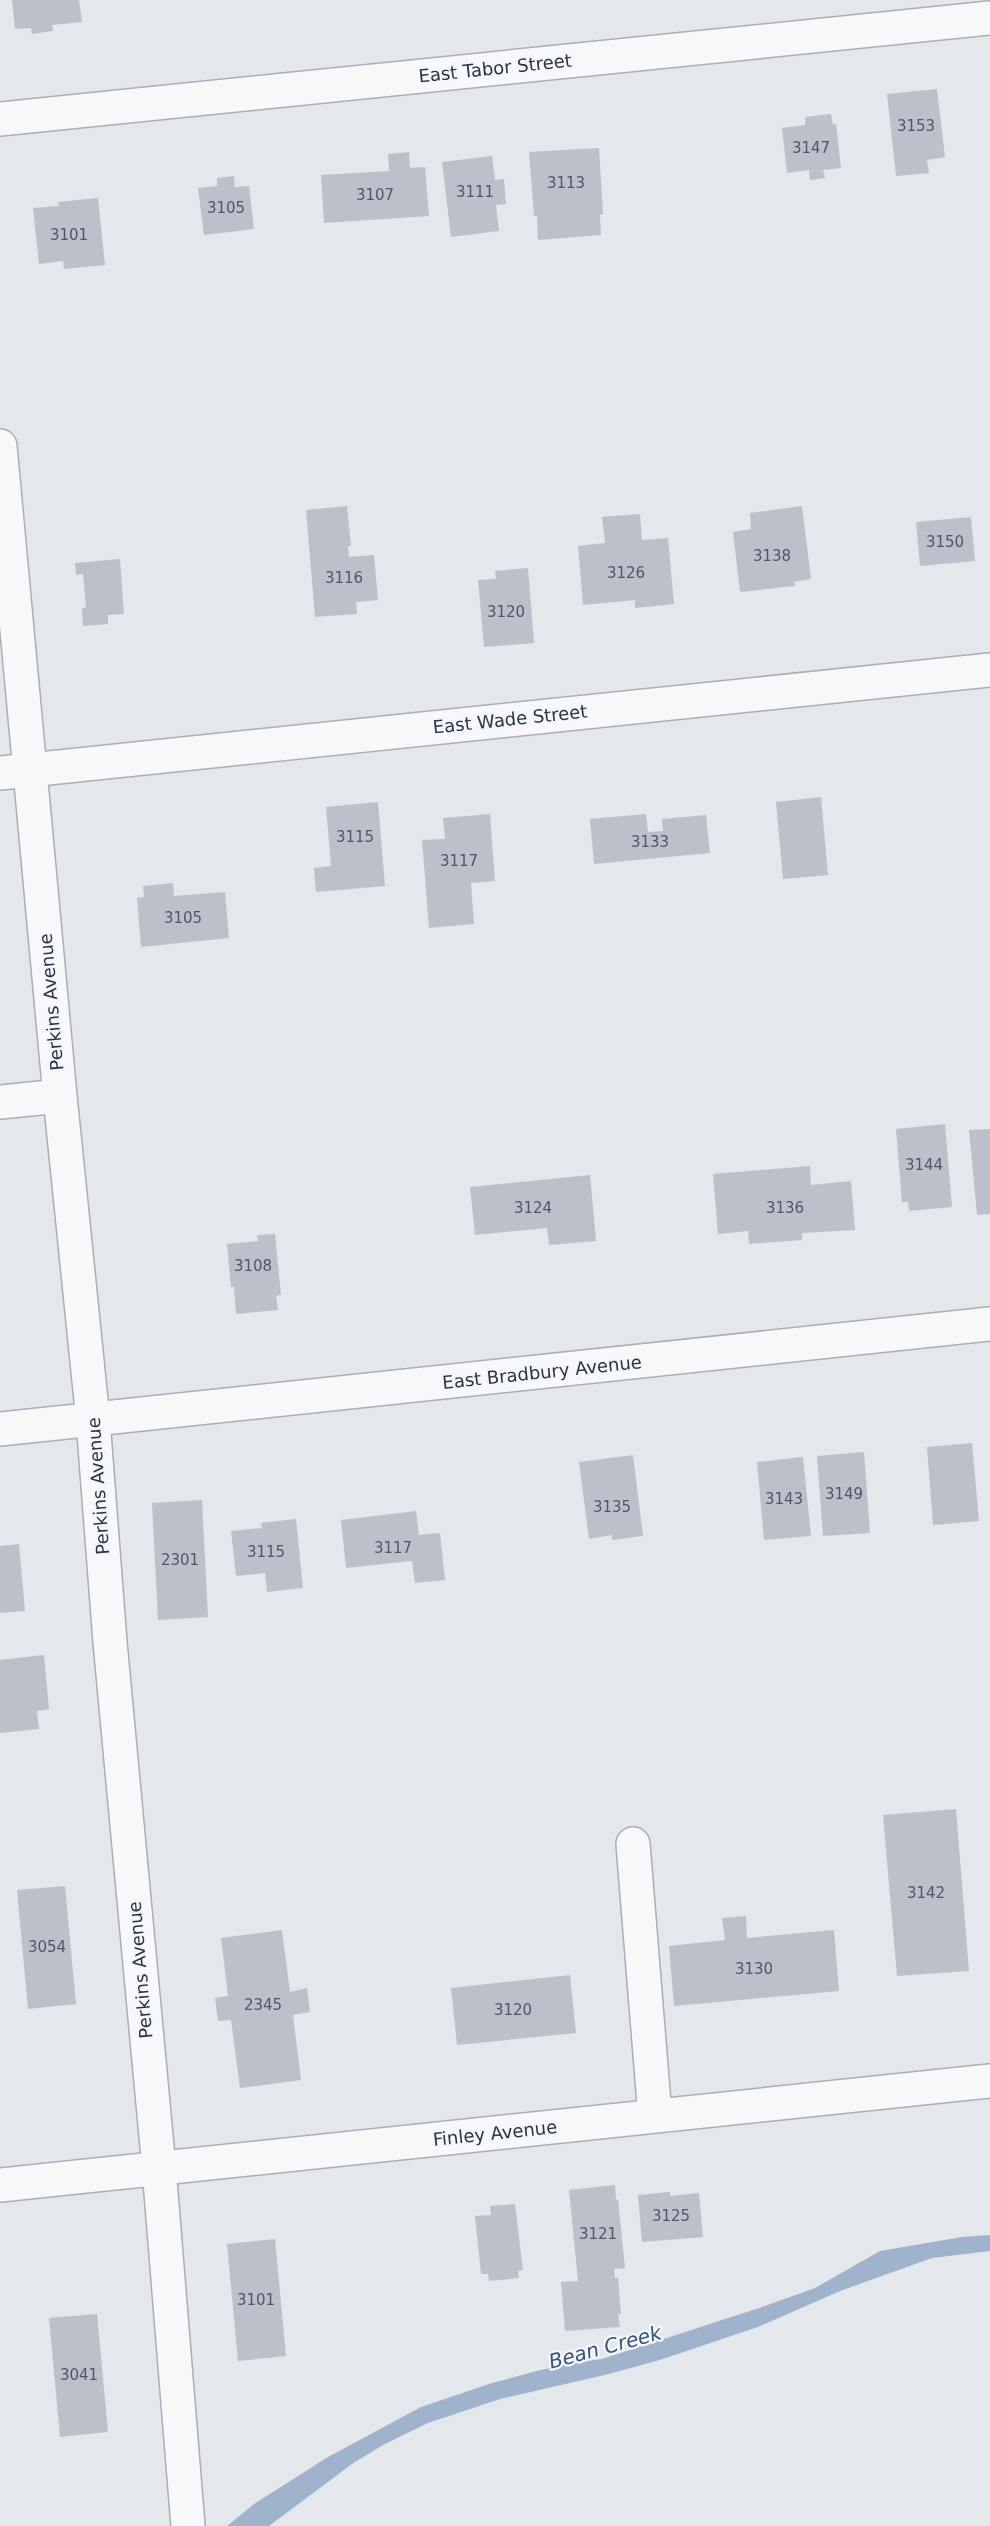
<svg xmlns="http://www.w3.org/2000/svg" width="990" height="2526" viewBox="0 0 990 2526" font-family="'DejaVu Sans',sans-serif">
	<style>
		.water { fill: #9fb4cc }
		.building { fill: #bbc0ca }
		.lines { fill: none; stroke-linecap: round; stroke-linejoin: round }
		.minor-casing { stroke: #a9aeb7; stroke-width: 36 }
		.minor { stroke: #f7f8fa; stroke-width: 33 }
		.labels { text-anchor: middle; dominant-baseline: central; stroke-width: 4.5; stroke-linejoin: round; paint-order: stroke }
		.number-label { font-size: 15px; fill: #4f5766 }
		.street-label { font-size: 18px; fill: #2b3445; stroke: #f4f6f9 }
		.water-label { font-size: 20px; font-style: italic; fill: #34527a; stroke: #f4f6f9 }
	</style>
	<rect width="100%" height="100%" fill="#e4e7ec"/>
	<!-- water -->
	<path class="water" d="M990 2235V2251L932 2258 840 2291 758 2327 660 2360 609 2374 500 2399 428 2423 383 2445 352 2464 269 2526H227L254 2504 328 2457 421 2407 492 2383 533 2372 570 2363 602 2359 759 2308 815 2288 880 2251 962 2237Z"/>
	<!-- building -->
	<path class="building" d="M12 0H79L82 22 52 25 53 31 32 34 31 28 15 29Z
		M937 89 945 157 927 160 929 173 896 176 887 94Z
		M831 114 833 125 836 124 841 168 823 170 825 178 810 180 809 170 787 173 782 128 805 125V117Z
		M599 148 603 214 600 215 601 235 538 240 537 216H534L529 152Z
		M409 152 410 168 425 167 429 216 324 223 321 175 389 171 388 154Z
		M492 156 495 180 504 179 506 204 496 205 499 231 451 237 442 162Z
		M234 176 235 187 249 186 254 229 204 235 198 188 217 186V178Z
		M98 198 105 265 64 269 63 261 39 264 33 208 59 206 58 202Z
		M347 506 351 546H348L349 557 374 555 378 600 356 602 357 614 315 617 306 510Z
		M802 506 811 579 794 582 795 586 740 592 733 532 751 529 750 513Z
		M640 514 642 540 668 538 674 604 635 608V600L583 605 578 546 605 543 602 517Z
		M971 517 975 561 920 566 916 522Z
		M120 559 124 614 108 615V624L83 626 82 608H86L83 574 76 575 75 563Z
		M528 568 534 643 484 647 478 580 496 579 495 571Z
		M821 797 828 875 783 879 776 802Z
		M378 802 385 886 316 892 314 868 331 866 326 807Z
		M490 814 495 881 471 883 474 924 429 928 422 840 445 839 443 818Z
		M646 814 648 832 663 831 662 819 706 815 710 853 594 864 590 819Z
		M173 883 174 896 225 892 229 938 141 947 137 898 144 897 143 886Z
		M945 1124 952 1207 909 1211 908 1202H902L896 1129Z
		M990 1129V1214L977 1215 969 1130Z
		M810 1166 811 1185 851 1181 855 1230 802 1233V1240L749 1244 748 1231 718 1234 713 1174Z
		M590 1175 596 1241 549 1245 547 1228 475 1235 470 1187Z
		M275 1234 281 1295 276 1296 278 1310 236 1314 234 1287H231L227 1244 258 1241 257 1235Z
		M972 1443 979 1521 933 1525 927 1447Z
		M864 1452 870 1533 823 1536 817 1456Z
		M633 1455 643 1536 612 1540V1535L589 1539 579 1462Z
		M803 1457 811 1536 764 1540 757 1462Z
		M202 1500 208 1617 158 1620 152 1503Z
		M416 1511 419 1535 440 1533 445 1580 415 1583 412 1561 346 1568 341 1520Z
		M296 1519 303 1588 267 1592 265 1573 236 1576 231 1531 262 1528 261 1523Z
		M19 1544 25 1611 0 1613V1546Z
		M44 1655 49 1709 37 1711 39 1729 0 1733V1660Z
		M956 1809 969 1971 897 1976 883 1815Z
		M65 1886 76 2004 28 2009 17 1890Z
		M746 1916 747 1938 834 1930 839 1991 674 2006 669 1946 725 1940 722 1918Z
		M282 1930 290 1992 307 1988 310 2012 293 2015 301 2080 240 2088 231 2020 218 2021 215 1998 228 1996 221 1938Z
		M570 1975 576 2033 457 2045 451 1988Z
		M615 2185 616 2200 618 2199 625 2268 614 2269 615 2278H618L621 2314H618L620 2327 565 2331 561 2282 578 2281 569 2190Z
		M670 2192V2196L699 2193 703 2237 642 2242 638 2195Z
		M515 2204 523 2270 518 2271 519 2278 489 2281 488 2274H481L475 2216 491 2215 490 2206Z
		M275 2239 286 2356 238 2361 227 2244Z
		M97 2314 108 2432 60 2437 49 2318Z"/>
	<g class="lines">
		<defs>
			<path id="minor" d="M0 119 990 18
				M0 446 60 1096 93 1420 110 1642 159 2168 188 2526
				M0 773 990 670
				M0 1102 60 1096
				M0 1429 990 1324
				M633 1844 655 2116
				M0 2185 990 2081"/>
		</defs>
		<!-- minor casing -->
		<use href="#minor" class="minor-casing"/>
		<!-- minor -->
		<use href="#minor" class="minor"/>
	</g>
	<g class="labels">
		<!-- number labels -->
		<g class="number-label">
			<text x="916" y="126">3153</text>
			<text x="811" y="148">3147</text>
			<text x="566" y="183">3113</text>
			<text x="475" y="192">3111</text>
			<text x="375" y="195">3107</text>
			<text x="226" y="208">3105</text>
			<text x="69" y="235">3101</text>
			<text x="945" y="542">3150</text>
			<text x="772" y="556">3138</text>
			<text x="626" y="573">3126</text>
			<text x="344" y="578">3116</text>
			<text x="506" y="612">3120</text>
			<text x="355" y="837">3115</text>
			<text x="650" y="842">3133</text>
			<text x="459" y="861">3117</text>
			<text x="183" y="918">3105</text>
			<text x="924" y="1165">3144</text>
			<text x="533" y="1208">3124</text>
			<text x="785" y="1208">3136</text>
			<text x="253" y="1266">3108</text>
			<text x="844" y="1494">3149</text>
			<text x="784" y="1499">3143</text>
			<text x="612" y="1507">3135</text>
			<text x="393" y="1548">3117</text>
			<text x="266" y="1552">3115</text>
			<text x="180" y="1560">2301</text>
			<text x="926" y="1893">3142</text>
			<text x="47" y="1947">3054</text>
			<text x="754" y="1969">3130</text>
			<text x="263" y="2005">2345</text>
			<text x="513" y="2010">3120</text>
			<text x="671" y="2216">3125</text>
			<text x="598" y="2234">3121</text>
			<text x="256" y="2300">3101</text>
			<text x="79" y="2375">3041</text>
		</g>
		<!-- street labels -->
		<g class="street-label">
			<text transform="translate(495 68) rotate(-6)">East Tabor Street</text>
			<text transform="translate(510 719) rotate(-6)">East Wade Street</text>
			<text transform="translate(51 1002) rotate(-95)">Perkins Avenue</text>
			<text transform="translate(542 1372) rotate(-6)">East Bradbury Avenue</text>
			<text transform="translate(98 1486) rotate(-94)">Perkins Avenue</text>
			<text transform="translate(140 1970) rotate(-95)">Perkins Avenue</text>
			<text transform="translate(495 2133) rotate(-6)">Finley Avenue</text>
		</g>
		<!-- water labels -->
		<g class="water-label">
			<text transform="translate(605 2347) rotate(-15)">Bean Creek</text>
		</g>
	</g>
</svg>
